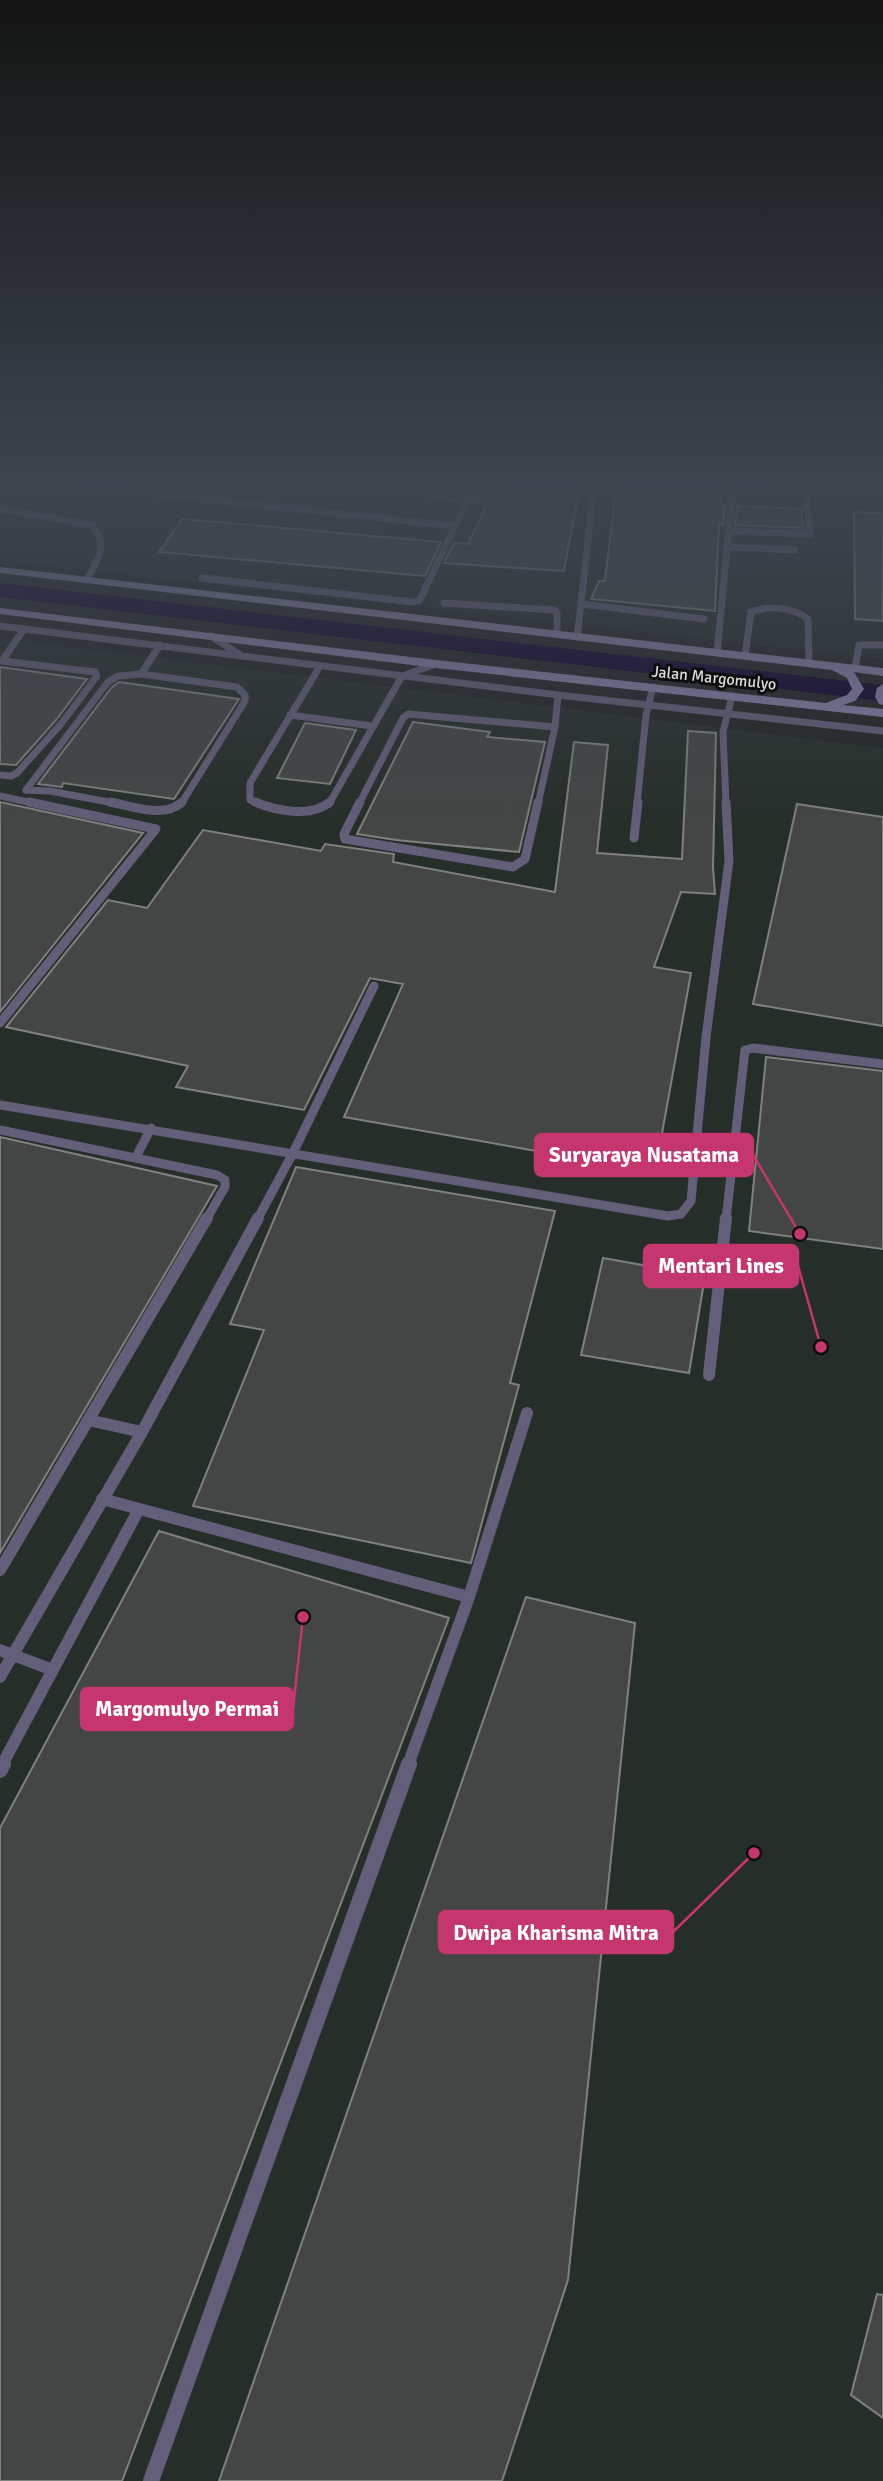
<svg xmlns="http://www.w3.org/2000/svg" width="883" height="2481" viewBox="0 0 883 2481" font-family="Signika,sans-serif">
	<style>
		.built { fill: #262e29 }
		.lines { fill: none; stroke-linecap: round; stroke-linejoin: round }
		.river { fill: #10002e; fill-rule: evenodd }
		.building { fill: #444645; stroke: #7e817f; stroke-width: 2 }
		.service-far3 { stroke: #635e79; stroke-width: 7 }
		.service-far2 { stroke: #635e79; stroke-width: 9 }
		.service-far1 { stroke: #635e79; stroke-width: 12 }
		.service { stroke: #635e79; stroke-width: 16 }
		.secondary { fill: #877faa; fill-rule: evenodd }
		.labels { text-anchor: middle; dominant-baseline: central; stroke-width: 6; stroke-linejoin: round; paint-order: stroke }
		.far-street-label { font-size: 16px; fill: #dbdddc; stroke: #0c0d0c }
		.leader { fill: none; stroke: #c6366e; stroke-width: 2.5 }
		.callout-dot { fill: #c6366e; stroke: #0c0d0c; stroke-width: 2.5 }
		.callout { fill: #c6366e; stroke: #c6366e; stroke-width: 2.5 }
		.callout-label { font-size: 21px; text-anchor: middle; font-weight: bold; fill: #fff }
	</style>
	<rect width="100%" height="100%" fill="#222423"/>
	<!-- built -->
	<path class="built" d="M0 486H883V659L0 560Z
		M0 638 883 748V2481H0Z"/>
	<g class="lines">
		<!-- river -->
		<path class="river" d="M0 583 883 685V701L0 597Z"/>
	</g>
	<!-- building -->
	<path class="building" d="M432 486H469L461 501 431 498Z
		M482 486H580L564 571 444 563 454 543 468 544 487 504 474 503Z
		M616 486H721L720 506H725L723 525 719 524 715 611 591 599 599 581H605Z
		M737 506 801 509 803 528 735 525Z
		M854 512 883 513V621L855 619Z
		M182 519 251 525 441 542 425 576 159 552Z
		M0 667 87 679 56 720 16 765 0 764Z
		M119 682 239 699 174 799 63 783 62 787 38 784 112 687Z
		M413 722 490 732 487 737 545 742 519 852 396 840 357 834Z
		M305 723 356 730 330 784 277 778Z
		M688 731 716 733 713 868 715 894 681 892 654 967 691 973 655 1172 344 1117 403 984 370 978 304 1110 176 1087 188 1066 6 1027 108 900 147 908 203 830 321 851 325 844 394 854 393 862 555 892 574 742 608 745 597 853 682 859Z
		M0 802 143 833 0 1012Z
		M797 804 883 817V1026L753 1004Z
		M766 1057 883 1071V1249L749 1231Z
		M0 1137 217 1186 0 1553Z
		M296 1167 555 1211 510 1383 519 1385 471 1563 193 1506 264 1330 230 1324Z
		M603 1258 705 1276 689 1373 581 1355Z
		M159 1531 449 1618 122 2481H0V1828Z
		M526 1597 635 1623 568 2280 502 2481H219Z
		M877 2294 883 2295V2418L851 2395Z"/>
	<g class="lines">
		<!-- service-far3 -->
		<path class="service-far3" d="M83 486 455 526 476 486
			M0 509 92 525C109 545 98 561 86 580
			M729 547 795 550
			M202 578 413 602 420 600 455 526
			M444 603 554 610 557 612V634
			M581 604 594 486
			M0 626 558 695 883 731
			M211 636 240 655
			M577 637 581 604 704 619
			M160 645 141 674 237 687 245 695V701L181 804
			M717 653 732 496 736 491 754 488 806 494 810 534 729 531
			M745 656 751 612C769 605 792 607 808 619L809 663
			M855 668 859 645H883
			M290 715 372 726
			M555 727 558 695
			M0 775 11 776 17 773 61 724 97 676 95 672 2 661 24 629
			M26 790 50 791 119 804
			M26 790 108 682 118 676 141 674
			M0 796 37 804
			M259 804 250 800V783L320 666
			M329 804 402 676 436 664
			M359 804 403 718 408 714 555 727
			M538 804 555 727
			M637 804 646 715 653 687
			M726 804 723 732 732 696"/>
		<!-- service-far2 -->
		<path class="service-far2" d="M110 802C132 806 164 819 182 802
			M255 802C276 811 311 818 330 802
			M360 802 344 834 345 839 513 867 525 859 538 802
			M634 838 638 802
			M0 1023 156 829 29 802
			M0 1105 668 1216 681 1214 691 1201 706 1037 729 861 726 802
			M0 1130 217 1175 225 1180V1187L206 1220
			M136 1157 151 1128
			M257 1220 293 1153 374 986
			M726 1220 745 1050 753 1048 883 1064"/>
		<!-- service-far1 -->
		<path class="service-far1" d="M709 1375 726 1218
			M88 1420 142 1432
			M102 1499 469 1597 408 1765
			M0 1570 207 1218
			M469 1597 527 1413
			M0 1650 53 1670
			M0 1677 142 1432 258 1218
			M2 1765 139 1509"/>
		<!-- service -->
		<path class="service" d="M0 1770 3 1764
			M151 2481 409 1764"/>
		<!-- secondary -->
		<path class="secondary" d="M0 567 883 668V676L854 672 864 689 855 701 843 705 883 709V717L436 668 0 614V608L436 660 826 703 847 695 852 689 847 678 832 670 0 573Z
			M883 684V705L879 704 875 697 877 688Z"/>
	</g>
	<!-- sky -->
	<linearGradient id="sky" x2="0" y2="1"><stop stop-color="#131413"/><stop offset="0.58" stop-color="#3e4550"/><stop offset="1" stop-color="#3e4550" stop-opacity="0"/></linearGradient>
	<rect width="883" height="834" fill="url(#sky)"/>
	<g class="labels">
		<!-- far-street labels -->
		<g class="far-street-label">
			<text transform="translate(714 678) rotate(6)">Jalan Margomulyo</text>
		</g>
	</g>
	<!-- callouts -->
	<path class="leader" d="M800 1234L753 1155M821 1347L798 1266M303 1617L293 1709M754 1853L673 1932"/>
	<g class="callout-dot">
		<circle cx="800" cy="1234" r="7"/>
		<circle cx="821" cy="1347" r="7"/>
		<circle cx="303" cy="1617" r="7"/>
		<circle cx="754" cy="1853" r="7"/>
	</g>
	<g class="callout">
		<rect x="535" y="1134" width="218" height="42" rx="7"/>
		<rect x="644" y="1245" width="154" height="42" rx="7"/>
		<rect x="81" y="1688" width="212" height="42" rx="7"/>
		<rect x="439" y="1911" width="234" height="42" rx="7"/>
	</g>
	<g class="callout-label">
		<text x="644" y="1162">Suryaraya Nusatama</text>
		<text x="721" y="1273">Mentari Lines</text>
		<text x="187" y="1716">Margomulyo Permai</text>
		<text x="556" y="1940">Dwipa Kharisma Mitra</text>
	</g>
</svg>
